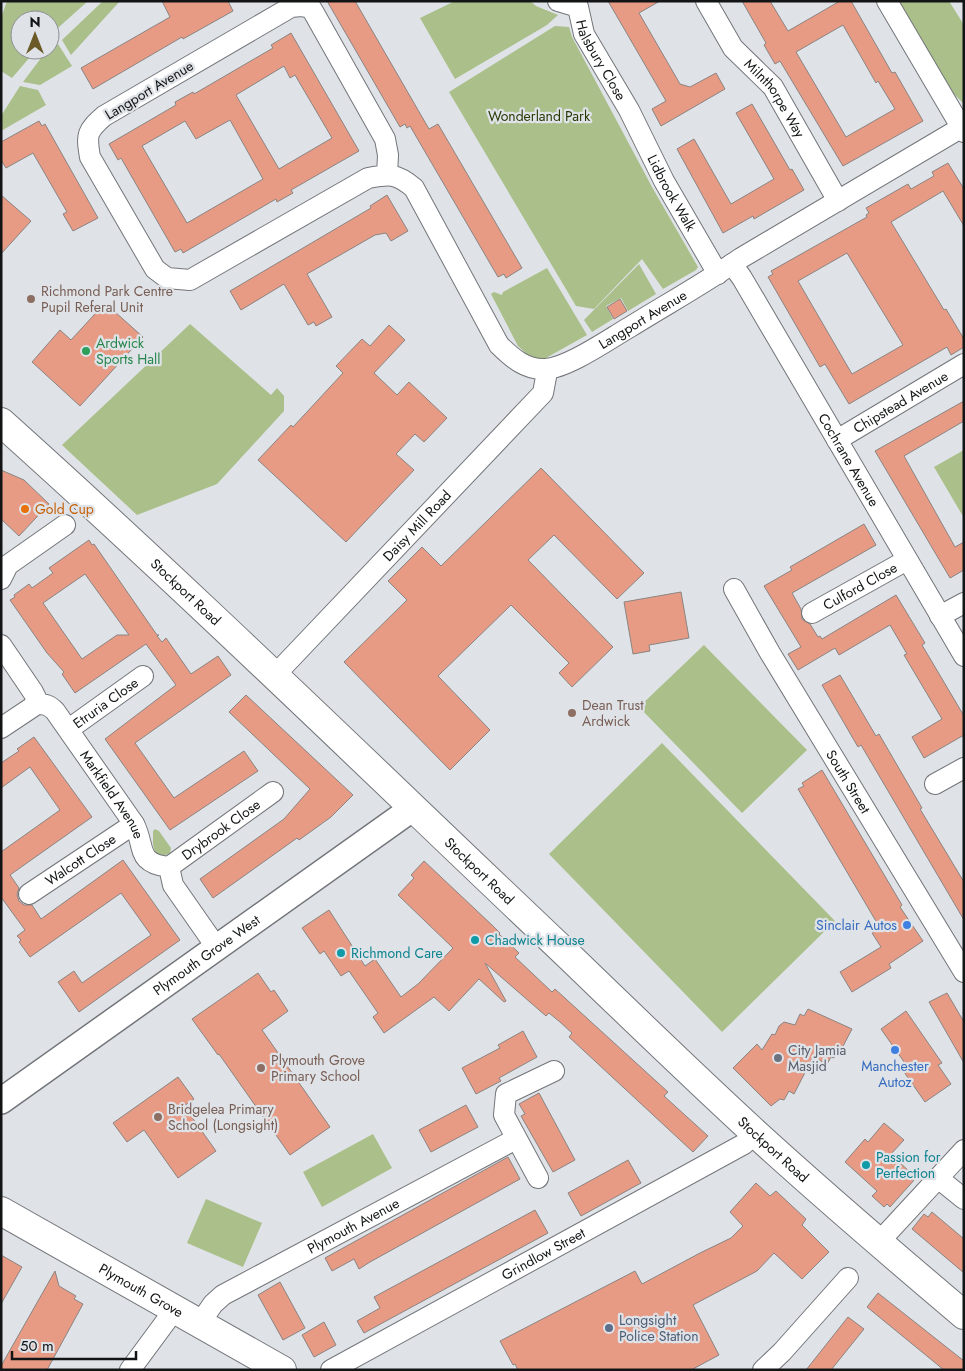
<svg xmlns="http://www.w3.org/2000/svg" width="965" height="1371" viewBox="0 0 965 1371" font-family="Jost,sans-serif">
	<style>
		.green { fill: #aabf89 }
		.building { fill: #e89b84; stroke: #8a8482; fill-rule: evenodd }
		.lines { fill: none; stroke-linecap: round; stroke-linejoin: round }
		.minor-casing { stroke: #727579; stroke-width: 22 }
		.tertiary-casing { stroke: #727579; stroke-width: 28 }
		.primary-casing { stroke: #727579; stroke-width: 30 }
		.trunk-casing { stroke: #727579; stroke-width: 30 }
		.minor { stroke: #fff; stroke-width: 20 }
		.tertiary { stroke: #fff; stroke-width: 25 }
		.primary { stroke: #fff; stroke-width: 28 }
		.trunk { stroke: #fff; stroke-width: 28 }
		.education-dot { fill: #8d6e63; stroke: #dfe3e8; stroke-width: 2 }
		.leisure-dot { fill: #2e9e5b; stroke: #dfe3e8; stroke-width: 2 }
		.food-dot { fill: #e8710a; stroke: #dfe3e8; stroke-width: 2 }
		.shop-dot { fill: #3f7fe0; stroke: #dfe3e8; stroke-width: 2 }
		.culture-dot { fill: #0f9aa8; stroke: #dfe3e8; stroke-width: 2 }
		.worship-dot { fill: #6b7280; stroke: #dfe3e8; stroke-width: 2 }
		.service-dot { fill: #5c6f8a; stroke: #dfe3e8; stroke-width: 2 }
		.labels { text-anchor: middle; dominant-baseline: central; stroke-width: 4.5; stroke-linejoin: round; paint-order: stroke }
		.street-label { font-size: 14px; fill: #121415; stroke: #dfe3e8 }
		.park-label { font-size: 14px; fill: #283803; stroke: #dfe3e8 }
		.education-label { font-size: 14px; fill: #785e54; stroke: #dfe3e8; text-anchor: start }
		.leisure-label { font-size: 14px; fill: #27864d; stroke: #dfe3e8; text-anchor: start }
		.food-label { font-size: 14px; fill: #c56008; stroke: #dfe3e8; text-anchor: start }
		.shop-label { font-size: 14px; fill: #366cbe; stroke: #dfe3e8; text-anchor: end }
		.culture-label { font-size: 14px; fill: #0d838f; stroke: #dfe3e8; text-anchor: start }
		.worship-label { font-size: 14px; fill: #5b616d; stroke: #dfe3e8; text-anchor: start }
		.service-label { font-size: 14px; fill: #4e5e75; stroke: #dfe3e8; text-anchor: start }
	</style>
	<rect width="100%" height="100%" fill="#dfe3e8"/>
	<!-- green -->
	<path class="green" d="M7 1H88L50 35V20H20V50H36L12 78 1 71V18Z
		M103 1H120L71 55 62 40Z
		M455 1H530L536 6 558 15 547 25 455 79 420 18Z
		M898 1H949L964 25V104L952 92Z
		M555 26 569 27 572 37 652 187 698 267 696 270 663 289 642 259 594 309 576 306 449 92Z
		M58 44 72 66 40 85 23 82 41 58Z
		M20 86 38 90 46 105 1 131V116Z
		M639 264 656 294 628 311 621 298 606 306 613 319 592 332 584 320Z
		M547 268 587 335 546 358H535L527 354 518 346 491 294 494 292 502 295 503 292Z
		M190 324 271 395 277 388 284 396V411L217 484 137 515 62 445Z
		M964 450V518L934 467Z
		M704 645 807 750 742 813 639 707Z
		M662 743 835 921 722 1032 549 854Z
		M155 829 159 831 171 848 170 853C151 863 153 842 153 831Z
		M373 1134 392 1168 322 1207 303 1172Z
		M206 1199 262 1223 243 1267 187 1243Z"/>
	<!-- building -->
	<path class="building" d="M162 1H228L233 11 183 39 182 37 93 89 81 68 170 17Z
		M327 1H355L429 129 438 124 522 268 506 278 504 274 498 277 410 126 407 128 405 124 400 127Z
		M608 1H660L639 13 680 84 690 87 716 73 725 89 661 126 652 109 666 101Z
		M742 1H770L788 31 840 1H851L892 73 895 72 923 121 843 166 780 61 775 64 764 45 766 43ZM843 25 876 83 878 81 895 109 846 137 796 52Z
		M291 33 359 151 291 190 293 193 277 202 276 199 183 253 181 249 175 252 121 158 118 160 109 144 176 105 175 102 193 92 194 94 273 48 271 45ZM284 66 290 78 295 75 332 138 279 169 236 95ZM230 120 263 179 187 223 142 146 185 121 196 139Z
		M752 104 790 170 792 169 804 190 754 219 753 216 723 233 677 149 694 139 731 204 774 179 736 113Z
		M39 121 42 126 45 124 98 218 73 231 63 214 67 212 33 153 6 168 1 160V142Z
		M948 163 964 189V226L943 191 891 222 944 310 946 309 964 339V347L951 355 947 347 849 404 825 364 820 367 768 277 773 274 771 271 867 217 866 215 869 213 866 208 908 184 911 189 934 176 932 172ZM847 253 903 345 852 374 798 281Z
		M1 195 31 221 1 254Z
		M387 195 408 231 391 241 386 233 375 235 307 274 332 317 316 326 314 322 308 325 284 284 241 310 230 291 371 208 370 206Z
		M620 299 627 311 614 319 607 307Z
		M105 303 143 337 80 406 32 362 60 330 71 340Z
		M389 325 405 340 374 373 397 395 409 382 447 418 424 442 415 434 396 454 414 470 346 542 258 460 291 425 293 427 343 373 336 366 362 339 370 346Z
		M964 401V421L904 456 955 547 964 542V570L950 578 875 451Z
		M541 468 644 573 617 599 554 535 528 560 613 647 572 687 559 673 569 663 511 605 438 676 490 730 450 770 344 662 407 600 388 581 422 547 441 566Z
		M1 470 24 480 49 504 19 536 1 519Z
		M864 524 876 545 792 593 801 609 802 619 810 624 818 637 820 636 822 639 896 595 925 643 922 645 964 716V735L924 758 912 737 942 719 904 655 907 654 890 625 839 655 835 648 798 670 788 654 801 647 764 586 792 570 790 567Z
		M89 540 92 545 94 544 157 635H159L157 636 162 642 166 638 191 674 218 656 231 675 135 743 174 798 244 751 258 771 170 830 105 739 176 685 146 644 75 693 62 674 64 672 47 653 10 600 15 597 14 595 29 584 32 588 53 573 49 568ZM85 574 129 635H117L82 659 43 603Z
		M681 592 689 638 649 645 650 651 633 654 624 602Z
		M840 675 876 736 879 734 922 808 920 809 964 882V920L861 745 858 747 822 685Z
		M246 695 353 795 331 817 299 840 297 838 213 898 200 879 284 819 310 789 229 712Z
		M34 737 92 817 10 875 19 888 17 894 19 901 24 905H32L41 919 123 860 180 940 79 1012 58 982 74 971 82 983 151 935 121 893 30 957 19 942 21 940 17 936 25 930 1 897V852L60 810 30 767 1 788V763L19 751 17 749Z
		M822 770 902 905 900 907 923 941 889 964 891 968 852 992 840 972 881 947 872 933 880 928 798 789 804 786 802 783Z
		M424 861 493 926 500 933 499 934 519 953 515 957 552 992 555 989 668 1092 664 1096 708 1136 693 1152 569 1037 572 1033 560 1022 549 1013 546 1016 485 963 506 1001 504 1002 479 979 449 1011 434 997 384 1033 373 1017 378 1013 349 971 341 976 324 951 320 954 302 928 329 910 365 966 375 959 401 997 418 984 453 948 398 895 414 878 411 875Z
		M258 973 271 992 274 990 288 1011 262 1030 330 1127 290 1155 219 1054 218 1055 192 1019Z
		M947 993 964 1022V1063L929 1002Z
		M808 1009 852 1029 840 1052 837 1051 834 1058 831 1057 827 1064 813 1057 794 1094 789 1091 784 1100 780 1099 771 1106 733 1068 757 1044 762 1050 772 1034 775 1035 779 1026 784 1022 795 1025 800 1014 804 1016Z
		M906 1011 942 1063 938 1065 951 1084 925 1102 904 1072 909 1069 881 1029Z
		M523 1031 537 1057 499 1078 501 1081 476 1094 462 1068 500 1048 498 1045Z
		M178 1077 194 1099 184 1106 216 1151 178 1178 144 1130 127 1142 113 1123Z
		M539 1093 575 1160 553 1172 521 1116 525 1114 519 1104Z
		M466 1105 478 1127 431 1152 419 1130Z
		M884 1123 904 1140 891 1154 916 1178 890 1207 887 1204 884 1207 872 1196 877 1191 845 1162 865 1139 868 1142Z
		M508 1157 520 1179 370 1262 359 1269 354 1259 332 1271 325 1258Z
		M628 1160 641 1183 581 1216 568 1193Z
		M756 1183 770 1196 776 1191 806 1219 802 1225 829 1252 802 1279 774 1253 757 1271 693 1305 719 1355 691 1370H518L515 1364 513 1365 500 1341 635 1271 642 1284 700 1253 731 1238 743 1226 730 1212Z
		M535 1210 548 1233 364 1333 357 1321 380 1308 374 1297Z
		M932 1212 964 1239V1273L912 1229 924 1214 928 1217Z
		M1 1255 22 1267 1 1304Z
		M55 1271 59 1286 76 1296 74 1299 83 1304 47 1370H1V1366Z
		M280 1282 305 1328 283 1340 258 1295Z
		M878 1293 964 1361V1370H944L867 1307Z
		M848 1317 864 1329 831 1370H806Z
		M324 1322 336 1345 314 1357 302 1335Z"/>
	<g class="lines">
		<defs>
			<g id="minor">
				<path id="s1" d="M558 1 578 7 584 34 629 110 664 181 718 274"/>
				<path id="s2" d="M706 1 733 48 773 87 838 201"/>
				<path d="M887 1 964 132"/>
				<path id="s3" d="M387 175 388 155 385 139 314 13 311 8 301 6 291 7 104 116C87 131 86 134 90 157L155 269 167 278 190 280 368 178C390 174 396 173 414 188L499 345C512 358 526 370 545 369 568 368 609 339 630 327 667 304 705 283 741 258L964 126"/>
				<path id="s4" d="M732 264 742 278 964 656"/>
				<path id="s5" d="M837 440 964 364"/>
				<path d="M1 579 8 565 65 525"/>
				<path id="s6" d="M734 589 770 653 964 972"/>
				<path id="s7" d="M812 613 907 560"/>
				<path d="M940 616 964 603"/>
				<path id="s8" d="M1 645 33 692 36 698 37 704C45 704 49 705 55 711L134 824C146 847 135 863 169 867L173 885 217 948"/>
				<path id="s9" d="M275 675 543 393 546 377V369"/>
				<path d="M1 728 37 704"/>
				<path id="s10" d="M69 729 143 676"/>
				<path d="M935 784 964 768"/>
				<path id="s11" d="M169 867 273 792"/>
				<path id="s12" d="M29 894 134 824"/>
				<path d="M538 1178 504 1115 506 1094 554 1071"/>
				<path d="M938 1178 964 1199"/>
				<path d="M878 1243 964 1150"/>
				<path id="s13" d="M200 1323 213 1304 223 1295 516 1139"/>
				<path d="M130 1370 175 1309"/>
				<path id="s14" d="M331 1370 744 1144 755 1133"/>
				<path d="M763 1370 782 1352 848 1278"/>
			</g>
			<g id="tertiary">
				<path id="s15" d="M1 1101 413 808"/>
			</g>
			<g id="primary">
				<path id="s16" d="M1 1211 282 1370"/>
			</g>
			<g id="trunk">
				<path id="s17" d="M1 422C196 597 383 780 573 960 633 1018 693 1076 755 1133 823 1195 893 1255 964 1315"/>
			</g>
		</defs>
		<!-- minor casing -->
		<use href="#minor" class="minor-casing"/>
		<!-- tertiary casing -->
		<use href="#tertiary" class="tertiary-casing"/>
		<!-- primary casing -->
		<use href="#primary" class="primary-casing"/>
		<!-- trunk casing -->
		<use href="#trunk" class="trunk-casing"/>
		<!-- minor -->
		<use href="#minor" class="minor"/>
		<!-- tertiary -->
		<use href="#tertiary" class="tertiary"/>
		<!-- primary -->
		<use href="#primary" class="primary"/>
		<!-- trunk -->
		<use href="#trunk" class="trunk"/>
	</g>
	<!-- markers -->
	<g class="education-dot">
		<circle cx="31" cy="299" r="5"/>
		<circle cx="572" cy="713" r="5"/>
		<circle cx="261" cy="1068" r="5"/>
		<circle cx="158" cy="1117" r="5"/>
	</g>
	<circle class="leisure-dot" cx="86" cy="351" r="5"/>
	<circle class="food-dot" cx="25" cy="509" r="5"/>
	<g class="shop-dot">
		<circle cx="907" cy="925" r="5"/>
		<circle cx="895" cy="1050" r="5"/>
	</g>
	<g class="culture-dot">
		<circle cx="475" cy="940" r="5"/>
		<circle cx="341" cy="953" r="5"/>
		<circle cx="866" cy="1165" r="5"/>
	</g>
	<circle class="worship-dot" cx="778" cy="1058" r="5"/>
	<circle class="service-dot" cx="609" cy="1328" r="5"/>
	<g class="labels">
		<!-- street labels -->
		<g class="street-label">
			<text stroke="none"><textPath href="#s1" startOffset="79">Halsbury Close</textPath></text>
			<text transform="translate(149 90) rotate(-31)">Langport Avenue</text>
			<text stroke="none"><textPath href="#s2" startOffset="120">Milnthorpe Way</textPath></text>
			<text stroke="none"><textPath href="#s1" startOffset="230">Lidbrook Walk</textPath></text>
			<text stroke="none"><textPath href="#s3" startOffset="1235">Langport Avenue</textPath></text>
			<text stroke="none"><textPath href="#s5" startOffset="74">Chipstead Avenue</textPath></text>
			<text stroke="none"><textPath href="#s4" startOffset="228">Cochrane Avenue</textPath></text>
			<text stroke="none"><textPath href="#s9" startOffset="206">Daisy Mill Road</textPath></text>
			<text stroke="none"><textPath href="#s7" startOffset="55">Culford Close</textPath></text>
			<text stroke="none"><textPath href="#s17" startOffset="251">Stockport Road</textPath></text>
			<text stroke="none"><textPath href="#s10" startOffset="45">Etruria Close</textPath></text>
			<text stroke="none"><textPath href="#s6" startOffset="224">South Street</textPath></text>
			<text stroke="none"><textPath href="#s8" startOffset="191">Markfield Avenue</textPath></text>
			<text stroke="none"><textPath href="#s11" startOffset="64">Drybrook Close</textPath></text>
			<text stroke="none"><textPath href="#s12" startOffset="62">Walcott Close</textPath></text>
			<text stroke="none"><textPath href="#s17" startOffset="656">Stockport Road</textPath></text>
			<text stroke="none"><textPath href="#s15" startOffset="252">Plymouth Grove West</textPath></text>
			<text stroke="none"><textPath href="#s17" startOffset="1061">Stockport Road</textPath></text>
			<text stroke="none"><textPath href="#s13" startOffset="184">Plymouth Avenue</textPath></text>
			<text stroke="none"><textPath href="#s14" startOffset="242">Grindlow Street</textPath></text>
			<text stroke="none"><textPath href="#s16" startOffset="161">Plymouth Grove</textPath></text>
		</g>
		<!-- park labels -->
		<g class="park-label">
			<text x="539" y="116">Wonderland Park</text>
		</g>
		<!-- education labels -->
		<g class="education-label">
			<text x="41" y="291">Richmond Park Centre<tspan x="41" dy="16">Pupil Referal Unit</tspan></text>
			<text x="582" y="705">Dean Trust<tspan x="582" dy="16">Ardwick</tspan></text>
			<text x="271" y="1060">Plymouth Grove<tspan x="271" dy="16">Primary School</tspan></text>
			<text x="168" y="1109">Bridgelea Primary<tspan x="168" dy="16">School (Longsight)</tspan></text>
		</g>
		<!-- leisure labels -->
		<g class="leisure-label">
			<text x="96" y="343">Ardwick<tspan x="96" dy="16">Sports Hall</tspan></text>
		</g>
		<!-- food labels -->
		<g class="food-label">
			<text x="35" y="509">Gold Cup</text>
		</g>
		<!-- shop labels -->
		<g class="shop-label">
			<text x="897" y="925">Sinclair Autos</text>
			<text x="895" y="1066" text-anchor="middle">Manchester<tspan x="895" dy="16">Autoz</tspan></text>
		</g>
		<!-- culture labels -->
		<g class="culture-label">
			<text x="485" y="940">Chadwick House</text>
			<text x="351" y="953">Richmond Care</text>
			<text x="876" y="1157">Passion for<tspan x="876" dy="16">Perfection</tspan></text>
		</g>
		<!-- worship labels -->
		<g class="worship-label">
			<text x="788" y="1050">City Jamia<tspan x="788" dy="16">Masjid</tspan></text>
		</g>
		<!-- service labels -->
		<g class="service-label">
			<text x="619" y="1320">Longsight<tspan x="619" dy="16">Police Station</tspan></text>
		</g>
	</g>
	<!-- border -->
	<rect width="965" height="1371" fill="none" stroke="#121415" stroke-width="5"/>
	<!-- north arrow -->
	<g transform="translate(35 35)"><circle r="24" fill="#dfe3e8" stroke="#8d9094"/>
	<path d="M0-4L9 19L0 12L-9 19Z" fill="#6b5a28"/>
	<text y="-8" font-size="14" font-weight="bold" text-anchor="middle" fill="#121415">N</text>
	</g>
	<!-- scale -->
	<path d="M12 1351v8h124v-8" fill="none" stroke="#121415" stroke-width="2.5"/>
	<text x="20" y="1351" font-size="15" fill="#121415" stroke="#dfe3e8" stroke-width="4" paint-order="stroke">50 m</text>
</svg>
